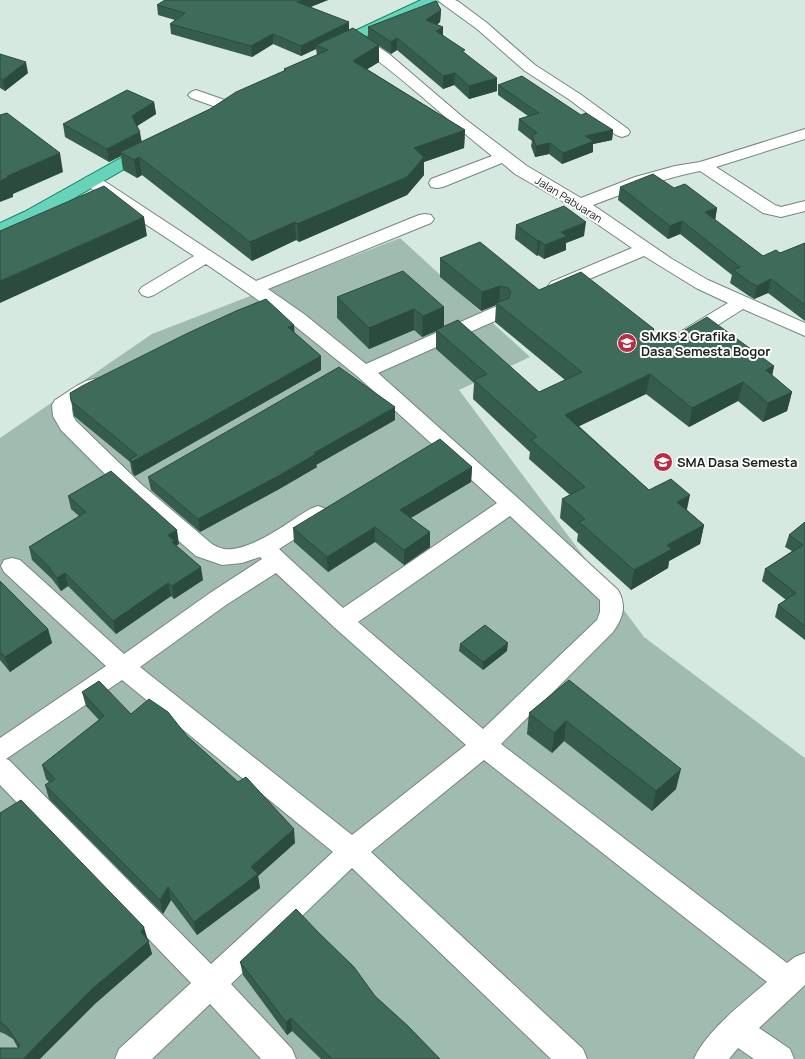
<svg xmlns="http://www.w3.org/2000/svg" width="805" height="1059" viewBox="0 0 805 1059" font-family="Manrope,sans-serif">
	<style>
		.green { fill: #a0bcb0 }
		.lines { fill: none; stroke-linecap: round; stroke-linejoin: round }
		.minor-casing { stroke: #73867e; stroke-width: 2 }
		.major-casing { stroke: #0a8164; stroke-width: 2 }
		.minor { fill: #fff; fill-rule: evenodd }
		.major { fill: #67d3b8; fill-rule: evenodd }
		.wall { fill: #355c4d }
		.shaded-wall { fill: #2b4b3f }
		.building { fill: #3e6b5a; stroke: #2b4b3f }
		.labels { text-anchor: middle; dominant-baseline: central; stroke-width: 4; stroke-linejoin: round; paint-order: stroke }
		.far-street-label { font-size: 11px; fill: #1a211e; stroke: #fff }
		.poi-label { font-size: 13px; font-weight: bold; fill: #1a211e; stroke: #fff; text-anchor: start }
	</style>
	<rect width="100%" height="100%" fill="#d5e9e0"/>
	<!-- green -->
	<path class="green" d="M400 238 530 357 459 390 644 637 805 758V1059H0V438L152 334Z"/>
	<g class="lines">
		<defs>
			<path id="minor" d="M437 0H455L459 2 487 23 535 65 580 94 628 129 630 132 628 135 622 137 616 135 570 100 525 71 477 29Z
				M354 33 359 34 389 54 465 119 527 166 581 198 635 177 675 166 700 162 805 129V139L716 167 775 205 781 207 805 201V211L781 217 763 213 700 171C663 178 628 192 593 205L672 259 708 280 805 323V336L743 309 694 340 687 342 680 340 677 336 680 332 728 303 696 288 644 256 563 290 557 291 551 290 548 286 551 282 632 248 574 208 515 174 502 163 443 187 437 188 431 187 429 183 431 179 492 156C444 118 400 74 349 40L347 37 349 34Z
				M196 90 236 104 238 107 236 110 230 112 191 98 188 95 191 92Z
				M92 176 98 177 256 281 419 215 425 214 431 215 434 219 431 223 268 289 304 314 366 364 492 308 499 306 506 308 508 312 506 316 378 373 519 499 618 590C627 606 623 618 613 632L501 744 787 963 795 957 805 953V985L759 1028 790 1049 794 1059H754L738 1048 729 1059H694C706 1031 744 1002 767 982L484 760 371 852 583 1049 587 1059H551L352 868 231 984 292 1049 296 1059H261L210 1004 152 1059H115L119 1049 191 983 0 785V738L106 666 4 572 1 566 4 560 12 558 20 560 124 654 210 593 262 559 260 557 242 563 222 565 196 556 125 494 61 430 53 416 52 405 55 400C69 392 87 375 103 379L106 384 103 389 72 408 73 416 76 421 141 484 212 544C215 546 220 548 224 549 251 552 288 522 310 509L318 506 326 509 329 514 326 519 279 549 343 608 497 503 357 376 290 322 206 264 154 295 148 297 142 295 139 291 142 287 194 256 86 185 84 181 86 177ZM510 516 600 600V612L597 620 483 729 358 622ZM276 573 334 627 466 745 352 835 140 667 226 605ZM122 680 333 852 211 964 9 760 6 759Z"/>
			<path id="major" d="M421 0H439L437 3 339 49 334 50 329 49 327 46 329 43Z
				M148 144 154 146 156 149 154 152 36 220 0 234V223L24 212 142 146Z"/>
		</defs>
		<!-- minor casing -->
		<use href="#minor" class="minor-casing"/>
		<!-- major casing -->
		<use href="#major" class="major-casing"/>
		<!-- minor -->
		<use href="#minor" class="minor"/>
		<!-- major -->
		<use href="#major" class="major"/>
	</g>
	<!-- wall -->
	<path class="wall" d="M165 0H328L310 7 349 30 368 38V27L441 10 440 22 437 25 443 35 465 53 497 91 469 99 454 85 443 89 397 50 391 54 379 46V62L367 69 465 130 464 148 424 162V175L407 195 299 242 296 240 252 261 142 175 137 178 123 170 121 156 109 162 65 137 63 124 154 102 156 114 137 126 142 142 210 109 284 71V69L317 55 316 49 301 56 273 44 252 57 171 34 170 24 175 20 158 15 157 5Z
		M0 54 28 73 5 91 0 88Z
		M498 85 581 115 613 130 612 140 593 144V152L562 164 549 154 535 157 531 146 532 141 518 130 519 119 528 116 498 95Z
		M620 187 674 188 717 208 715 220 763 256 780 253 805 243V321L768 293 754 299 749 296 730 283 732 275 680 234 668 239 618 200Z
		M516 225 584 236 566 243V250L544 259 538 255 537 256 515 239Z
		M440 258 654 329 652 340H653L774 366 772 376 792 392 787 411 763 422 738 401 689 427 646 394 579 426 649 490 687 510 704 525 700 544 669 561 668 568 631 590 577 541 578 534 560 518 562 499 570 495 529 459 530 452 473 399 474 383 436 349V331L422 337 414 330 369 349 337 318V297L444 307V326L539 392 565 380 495 322 496 305 481 311 440 277Z
		M294 333 321 356V370L135 476 132 473 130 462 74 416 71 401Z
		M395 420 316 465 317 467 281 488 200 532 151 490 148 477Z
		M472 467 471 482 411 518 430 532V547L404 565 375 542 328 572 294 542 293 528Z
		M68 496 179 544 176 545 203 580 174 599 171 596 116 634 68 586 61 591 52 579 32 560 29 547 79 516 71 509Z
		M805 522V640L775 617 778 605 786 600 762 581 765 569 792 551 785 547 789 535Z
		M0 581 48 629 52 643 10 672 0 660Z
		M460 644 507 651 483 670 459 651Z
		M569 680 676 789 652 811 564 741 552 753 527 734 529 713Z
		M82 692 131 714 187 736 295 843 258 876 260 888 197 935 171 900 163 914 49 799 45 785 49 782 46 779 42 765 99 720 86 706Z
		M0 813 148 940 152 954 97 1002 18 1048 13 1039 5 1034 0 1032Z
		M240 962 375 996 440 1059H321L292 1031 287 1035 243 975Z"/>
	<!-- shaded-wall -->
	<path class="shaded-wall" d="M303 0H328L298 12 297 2Z
		M441 10 440 22 426 32V20Z
		M349 22V32L316 45V49L301 56V46Z
		M443 27V40L436 31Z
		M273 34V44L252 57 251 46Z
		M397 38V50L391 54V42Z
		M379 45V62L353 78V61Z
		M26 62 28 73 5 91 3 80Z
		M455 73 454 85 443 89V76Z
		M497 78V91L469 99V86Z
		M154 102 156 114 134 128 132 116Z
		M465 130 464 148 424 162V175L407 195 299 242 297 224 414 148Z
		M613 130 612 140 593 144V152L562 164 563 153 585 136Z
		M140 132 142 145 120 152 121 156 109 162 107 149Z
		M550 143 549 154 535 157 536 146Z
		M60 153 63 172 13 194V197L0 202V181L7 176Z
		M139 157 142 175 137 178 134 160Z
		M717 208 715 221 705 212Z
		M144 217 147 236 0 303V281Z
		M682 221 680 234 668 239 670 226Z
		M295 222 296 240 252 261 250 242Z
		M586 222 584 236 566 243V250L544 259 545 245 561 232Z
		M538 241H540L538 255 537 256Z
		M771 279 768 293 754 299 757 286Z
		M500 286 499 305 496 303V305L481 311 482 292Z
		M444 307V328L436 330V331L422 337 423 316Z
		M414 309V330L369 349V328Z
		M294 325 295 339 288 327Z
		M654 329 651 348 649 335Z
		M321 356V370L135 476 132 462Z
		M774 366 770 385 766 370Z
		M650 374 646 394 563 434 565 415Z
		M743 382 738 401 689 427 692 408Z
		M792 392 787 411 763 422 768 403Z
		M395 407V420L316 465 317 467 281 488 200 532 198 519Z
		M472 467 471 482 400 524V510Z
		M690 495 686 514 677 502Z
		M704 525 700 544 669 561 668 568 631 590 634 570 667 545Z
		M375 527V542L328 572 327 557Z
		M177 530 179 544 176 546 177 554 168 535Z
		M430 532V547L404 565V550Z
		M201 567 203 580 174 599 172 586Z
		M65 573 68 586 61 591 57 578Z
		M168 583 171 596 116 634 113 621Z
		M48 629 52 643 10 672 5 657Z
		M508 643 507 651 483 670V662Z
		M566 721 564 741 552 753 554 733Z
		M681 769 676 789 652 811 656 791Z
		M294 829 295 843 258 876 260 888 197 935 194 922 251 867Z
		M168 887 171 900 163 914 160 900Z
		M144 927 152 954 97 1002 40 1059H23L141 932Z
		M291 1018 292 1031 287 1035 286 1022Z"/>
	<!-- building -->
	<path class="building" d="M165 0H303L297 2 349 22 301 46 273 34 251 46 170 24 185 13 157 5Z
		M436 1 441 10 426 20 443 27 436 31 465 50 462 51 497 78 469 86 455 73 443 76 397 38 391 42 368 27Z
		M353 28 379 45 353 61 465 130 414 148 424 157 407 177 297 224 295 222 250 242 139 157 134 160 120 152 210 109 236 92 286 70 284 69 328 50 316 45Z
		M0 54 26 62 3 80 0 78Z
		M522 76 581 115 586 113 613 130 585 136 594 141 563 153 550 143 536 146 532 135 537 133 519 119 539 113 498 85Z
		M127 90 154 102 132 116 140 132 107 149 63 124Z
		M7 113 60 153 7 176 9 177 0 181V115Z
		M653 174 674 188 685 184 717 208 705 212 763 256 776 250 780 253 805 243V305L771 279 757 286 751 283 733 270 740 267 682 221 670 226 620 187Z
		M104 186 144 217 0 281V231Z
		M564 206 586 222 561 232 567 236 545 245 540 241H538L516 225Z
		M480 242 539 290 581 272 654 329 649 335 653 340 661 342 668 340 707 317 774 366 766 370 792 392 768 403 743 382 692 408 650 374 565 415 649 490 671 479 690 495 677 502 704 525 667 545 672 549 634 570 579 522 585 519 562 499 585 487 531 440 537 437 474 380 487 374 436 330 458 320 539 392 582 372 496 303 509 298 511 292 508 288 500 286 482 292 440 258Z
		M403 271 444 307 423 316 414 309 369 328 337 297Z
		M266 299 294 325 288 327 321 356 132 462 130 459 137 455 71 401 70 393 82 386 188 333 236 311Z
		M339 367 395 407 314 453 316 454 280 475 198 519 148 477Z
		M440 439 472 467 400 510 430 532 404 550 375 527 327 557 293 528Z
		M111 471 177 530 168 535 175 541 172 542 201 567 172 586 168 583 113 621 65 573 57 578 48 566 29 547 86 512 68 496Z
		M805 522V626L778 605 796 593 765 569 803 545 789 535Z
		M0 581 48 629 5 657 0 652Z
		M485 625 508 643 483 662 460 644Z
		M569 680 681 769 656 791 566 721 554 733 529 713Z
		M99 681 131 714 149 699 168 712 187 736 238 782 246 777 294 829 251 867 258 874 194 922 168 887 160 900 45 785 55 779 42 765 104 716 82 692Z
		M21 800 144 927 141 932 149 941 92 989 23 1059H0V1048H18L20 1046 7 1027 0 1022V813Z
		M296 909 319 933 354 967 375 996 408 1026 440 1059H332L291 1018 286 1022 240 962Z"/>
	<!-- icons -->
	<defs>
		<symbol id="school-disc" viewBox="-11 -11 22 22"><circle r="9.5" fill="#bc2b42" stroke="#fff"/><path d="M0-5L7-2L0 1L-7-2ZM-4 1L0 2.5L4 1V4Q0 6-4 4Z" fill="#fff"/></symbol>
	</defs>
	<g fill-rule="evenodd">
		<use href="#school-disc" x="616" y="332" width="22" height="22"/>
		<use href="#school-disc" x="652" y="451" width="22" height="22"/>
	</g>
	<g class="labels">
		<!-- far-street labels -->
		<g class="far-street-label">
			<text transform="translate(569 199) rotate(32)">Jalan Pabuaran</text>
		</g>
		<!-- poi labels -->
		<g class="poi-label">
			<text x="641" y="336">SMKS 2 Grafika<tspan x="641" dy="15">Dasa Semesta Bogor</tspan></text>
			<text x="677" y="462">SMA Dasa Semesta</text>
		</g>
	</g>
</svg>
